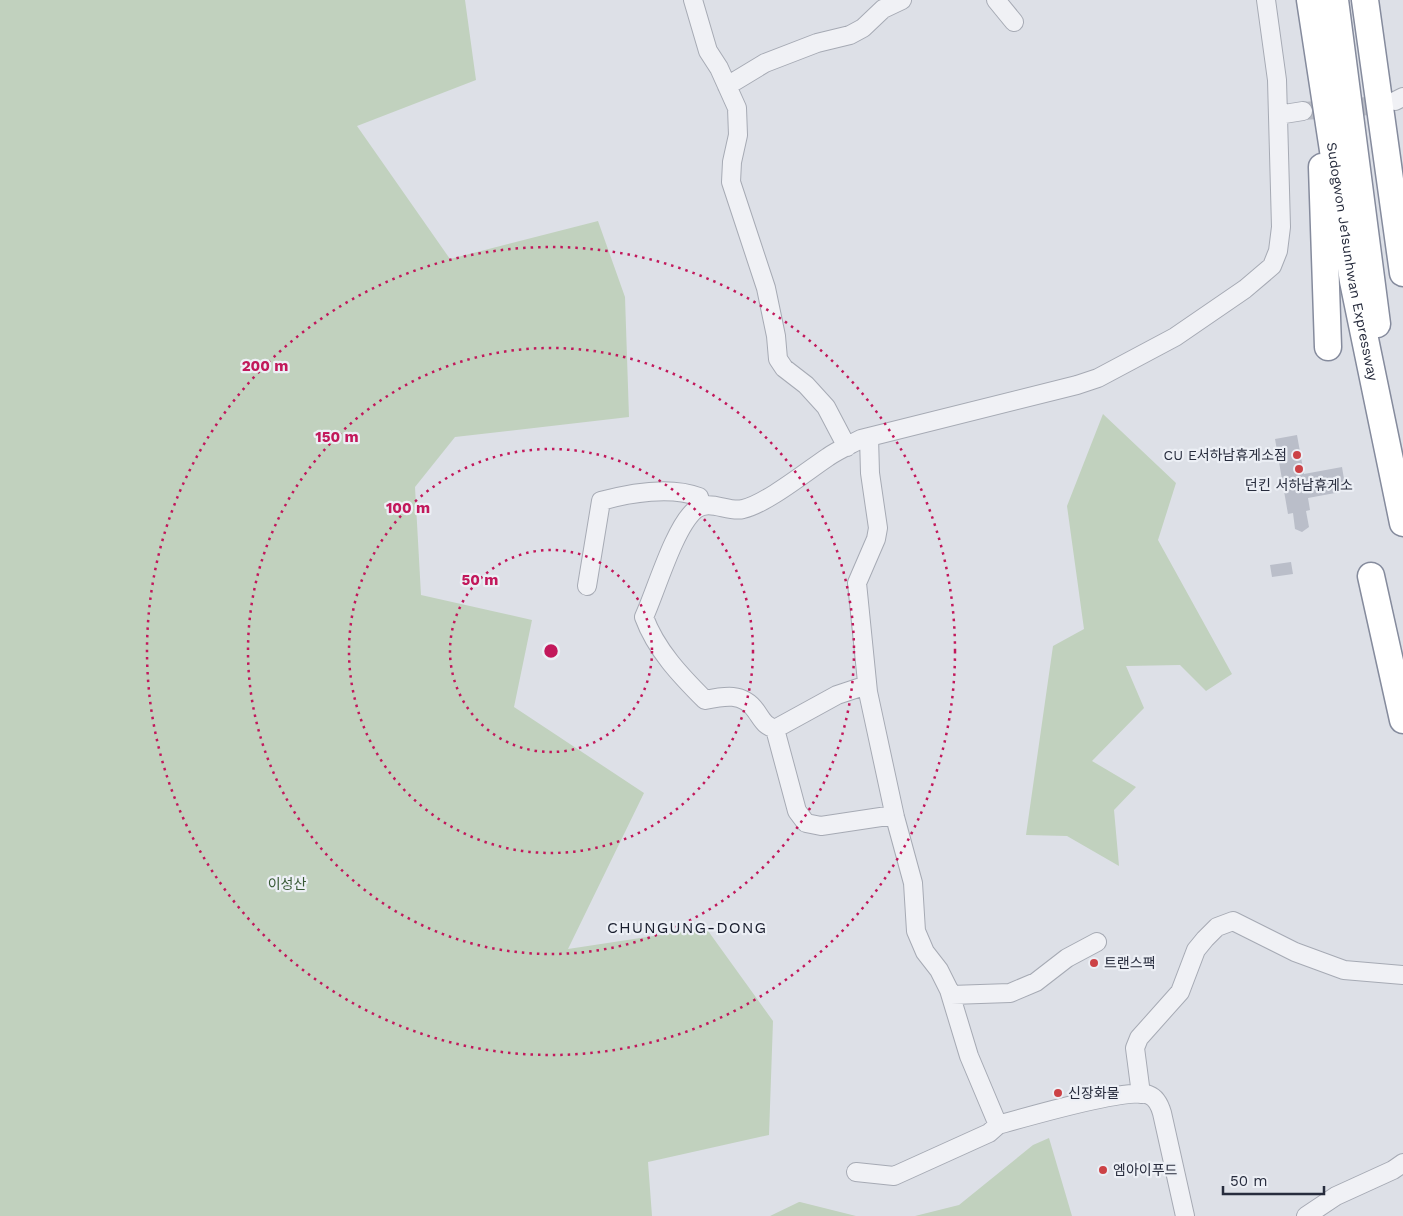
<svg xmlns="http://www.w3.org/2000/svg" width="1403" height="1216" viewBox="0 0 1403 1216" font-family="'Work Sans','Noto Sans KR',sans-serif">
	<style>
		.green { fill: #c1d1be }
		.building { fill: #babec9 }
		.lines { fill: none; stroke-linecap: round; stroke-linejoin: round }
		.minor-tunnel { stroke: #b9bcc5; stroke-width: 18; stroke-dasharray: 18 9; stroke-linecap: butt }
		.minor-casing { stroke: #a6aab4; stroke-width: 20 }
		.highway-casing { stroke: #858b9d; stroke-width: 29 }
		.minor { stroke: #f0f1f5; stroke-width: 18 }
		.highway { stroke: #fff; stroke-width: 26 }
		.ring { fill: none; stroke: #c2185b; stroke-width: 2.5; stroke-dasharray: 2.5 5 }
		.poi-dot { fill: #cc4246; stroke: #eceff5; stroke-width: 2 }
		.labels { text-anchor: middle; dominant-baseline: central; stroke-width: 4.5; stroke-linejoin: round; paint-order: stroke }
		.street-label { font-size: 14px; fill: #272c3d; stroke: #eceff5 }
		.poi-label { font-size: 14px; fill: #272c3d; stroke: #eceff5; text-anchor: start }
		.park-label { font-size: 14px; fill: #375934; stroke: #eceff5 }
		.quarter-label { font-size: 16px; letter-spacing: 1px; fill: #191e2e; stroke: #eceff5 }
		.centre { fill: #c2185b; stroke: #eceff5; stroke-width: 2.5 }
		.ring-label { font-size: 15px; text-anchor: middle; font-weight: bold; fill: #c2185b; stroke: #eceff5; stroke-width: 4.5; stroke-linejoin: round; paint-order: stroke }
	</style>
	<rect width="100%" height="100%" fill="#dde0e7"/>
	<!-- green -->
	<path class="green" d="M0 0H465L476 80 357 126 450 259 598 221 625 297 629 417 455 437 415 487 421 595 532 620 514 707 644 793 568 949 706 928 773 1021 769 1135 648 1162 652 1216H0Z
		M1103 414 1176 483 1158 540 1232 674 1206 691 1180 665 1126 666 1144 708 1092 761 1136 787 1114 810 1119 866 1067 836 1026 835 1053 646 1084 629 1067 506Z
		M1049 1138 1072 1216H915L959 1205 1033 1145Z
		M799 1202H800L856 1216H770Z"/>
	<!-- building -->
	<path class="building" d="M1297 435 1304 474 1342 467 1346 491 1308 498 1310 510 1306 511 1309 527 1302 532 1295 529 1293 513 1288 514 1275 439Z
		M1291 562 1293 574 1272 577 1270 565Z"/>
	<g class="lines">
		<!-- minor-tunnel -->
		<path class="minor-tunnel" d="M1303 111 1360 107 1390 102"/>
		<defs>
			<path id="minor" d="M693 0 708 51 719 68 737 108 738 135 732 162 731 182 766 288 776 336 778 359 784 368 806 385 826 407 847 447
				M996 0 1014 22
				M727 86 765 63 817 43 850 35 863 28 883 9 902 0
				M1395 101 1403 97
				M1278 115 1303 111
				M869 437 870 473 878 528 876 539 857 583 868 692 895 817 913 883 916 931 925 952 939 970 949 990 969 1056 998 1125C1023 1118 1129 1087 1149 1095 1157 1098 1160 1106 1162 1113L1185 1216
				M587 586 601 501C630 493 671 486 699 497L702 506
				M867 685 837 695 775 729C764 725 763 721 756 711 743 692 724 696 705 700 681 676 656 650 644 617 656 591 674 528 695 510 709 498 728 513 743 509 766 504 807 471 828 457 838 450 850 445 861 439L1077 385 1098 378 1175 337 1245 289 1272 266 1278 251 1281 227 1277 80 1266 0
				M775 729 797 811 806 823 821 826 894 815
				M951 995 1010 993 1036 982 1067 958 1097 942
				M1141 1094 1135 1048 1139 1038 1180 992 1196 950 1205 939 1217 927 1233 921 1295 952 1344 970 1403 975
				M856 1172 894 1176 989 1133 998 1125
				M1306 1216 1336 1196 1393 1170 1403 1163"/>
			<g id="highway">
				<path id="s1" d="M1310 0 1353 281 1403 523"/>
				<path d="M1335 0 1377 324"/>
				<path d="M1365 0 1403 273"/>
				<path d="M1322 167 1328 347"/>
				<path d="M1371 576 1403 720"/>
			</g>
		</defs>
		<!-- minor casing -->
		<use href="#minor" class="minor-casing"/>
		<!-- highway casing -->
		<use href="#highway" class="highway-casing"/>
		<!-- minor -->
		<use href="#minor" class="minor"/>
		<!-- highway -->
		<use href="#highway" class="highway"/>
	</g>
	<!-- distance rings -->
	<g class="ring">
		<circle cx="551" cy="651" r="101"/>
		<circle cx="551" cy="651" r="202"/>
		<circle cx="551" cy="651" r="303"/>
		<circle cx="551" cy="651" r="404"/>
	</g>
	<!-- markers -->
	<g class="poi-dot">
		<circle cx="1297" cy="455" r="5"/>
		<circle cx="1299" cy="469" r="5"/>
		<circle cx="1094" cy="963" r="5"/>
		<circle cx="1058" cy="1093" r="5"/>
		<circle cx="1103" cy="1170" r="5"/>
	</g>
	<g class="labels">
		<!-- street labels -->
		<g class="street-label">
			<text stroke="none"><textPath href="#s1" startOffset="265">Sudogwon Je1sunhwan Expressway</textPath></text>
		</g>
		<!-- poi labels -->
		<g class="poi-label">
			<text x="1287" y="455" text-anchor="end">CU E서하남휴게소점</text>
			<text x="1299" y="485" text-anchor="middle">던킨 서하남휴게소</text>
			<text x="1104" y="963">트랜스팩</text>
			<text x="1068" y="1093">신장화물</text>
			<text x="1113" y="1170">엠아이푸드</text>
		</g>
		<!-- park labels -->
		<g class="park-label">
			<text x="287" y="884">이성산</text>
		</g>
		<!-- quarter labels -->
		<g class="quarter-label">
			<text x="687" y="927">CHUNGUNG-DONG</text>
		</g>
	</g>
	<circle cx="551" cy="651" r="8" class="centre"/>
	<g class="ring-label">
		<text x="265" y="371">200 m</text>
		<text x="337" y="442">150 m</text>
		<text x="408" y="513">100 m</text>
		<text x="480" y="585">50 m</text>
	</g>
	<!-- scale -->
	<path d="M1223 1186v8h101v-8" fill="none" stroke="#272c3d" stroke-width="2.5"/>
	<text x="1230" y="1186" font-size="15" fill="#272c3d" stroke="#eceff5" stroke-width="4" paint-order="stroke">50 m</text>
</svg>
